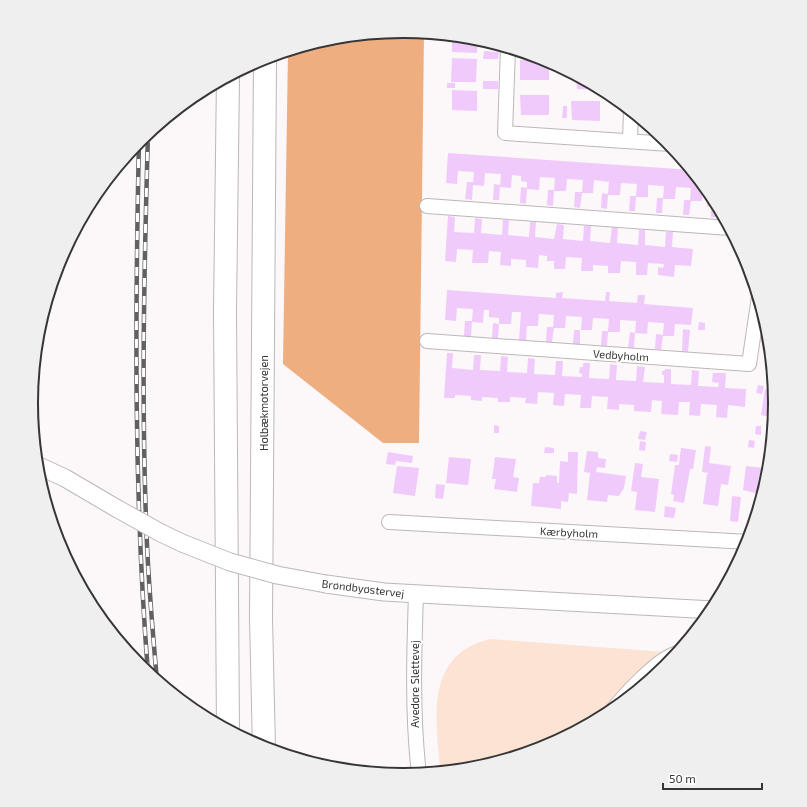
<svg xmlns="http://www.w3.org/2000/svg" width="807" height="807" viewBox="0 0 807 807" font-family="'Exo 2',sans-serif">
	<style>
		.green { fill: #fce3d3 }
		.forest { fill: #efae80 }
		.building { fill: #f1cafc }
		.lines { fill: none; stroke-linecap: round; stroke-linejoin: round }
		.service-casing { stroke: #bcb7b9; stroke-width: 9 }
		.minor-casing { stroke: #bcb7b9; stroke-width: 16 }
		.tertiary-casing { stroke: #bcb7b9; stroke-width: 19 }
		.motorway-casing { stroke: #bcb7b9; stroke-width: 24 }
		.service { stroke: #fff; stroke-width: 7 }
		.minor { stroke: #fff; stroke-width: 14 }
		.tertiary { stroke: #fff; stroke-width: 17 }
		.motorway { stroke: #fff; stroke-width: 22 }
		.rail-casing { stroke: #626061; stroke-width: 4.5 }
		.rail { stroke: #fff; stroke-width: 3; stroke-dasharray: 9; stroke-linecap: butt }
		.tertiary-bridge-casing { stroke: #bcb7b9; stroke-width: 19; stroke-linecap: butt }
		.tertiary-bridge { stroke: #fff; stroke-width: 17 }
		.labels { text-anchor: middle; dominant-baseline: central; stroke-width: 3.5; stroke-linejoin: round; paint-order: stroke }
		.street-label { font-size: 11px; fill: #373636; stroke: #fff }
		.rim { fill: none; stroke: #373636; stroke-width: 2 }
	</style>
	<rect width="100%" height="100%" fill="#fcf7f9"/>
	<!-- green -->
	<path class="green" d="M490 639 679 653C632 710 548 754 476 769 464 771 452 771 440 772 438 731 425 674 467 648 474 644 482 641 490 639Z"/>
	<!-- forest -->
	<path class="forest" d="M404 31 424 33 419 443H383L283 364 288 51 331 38Z"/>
	<!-- building -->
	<path class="building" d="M452 36 478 39 477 53 452 52Z
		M484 51 499 52 498 59H483Z
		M452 58 477 59 476 82H451Z
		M520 60 549 61V80H520Z
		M576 76 596 86 603 90 577 89Z
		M483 81H498V89H483Z
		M447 83H455V88H447Z
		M452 90 477 91V111L452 110Z
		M520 95H549V115H521Z
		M571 101H600V121L572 120Z
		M563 106H567V118H562Z
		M639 118 648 125V131L639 124Z
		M448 153 692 170 707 189H703L702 201H691L689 215H683L684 200H690L691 188 676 187 675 199H663L664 186 648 185V197H636L637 184 621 183 620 195H608L607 209 601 208 602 193 608 194 609 182 594 180 593 193H582L580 208 574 207 575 192H582L583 180 567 179 566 191H554L555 178 540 177 539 190 527 189 526 204 520 203 521 187 527 188V182L521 181V176L512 175 511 188 500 187 499 200H493L494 184 500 185 501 174 485 173 484 186 473 185 472 200 465 199 467 182H473L474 172 458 171 457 184 446 183Z
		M548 190H554L553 206 547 205Z
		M630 196H636L635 211H629Z
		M657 198H663L662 213H656Z
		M707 201 716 202 717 217H711V207L707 206Z
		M448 216 455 217 454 232 474 233 475 218 482 219 481 233 502 235 503 220H509L508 235 529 237 530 222H536L535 237 554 239 557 224 564 225 563 239 583 241 584 226H591L590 241 610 243 612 227 618 228 617 243 638 245 639 230H645V245L665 247 666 232H673L672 247 693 249 691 266 675 265 674 277 658 275V267L663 268 664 264 648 263 647 275H636V262L621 261 620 273H608V266L593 265V271H581L582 258 566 257 565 269H554V261H547V256L539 255 538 268 526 267V260L511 259V266L500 265 501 252 489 251 488 263H472L473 250 457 249 456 262 445 261Z
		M447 290 556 298V293L563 292 562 298 605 301 606 292H610L609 301 637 303 638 295H645L644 304 693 308 691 325 675 324 674 336H663L661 350 655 349 656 334 663 335 664 323 648 322 647 334 635 333 636 321 620 320V332H608L607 346H601L602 331H608L609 319 593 318 592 330H581L582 317 566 316 565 328H554L552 342H546L547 327H553L554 315 539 314 538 326H527L526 340H519L521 312H512L511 324H499V318L489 317V310H484L483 323 472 322 471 336H464L465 321H472L473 309 457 308 456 321 445 320Z
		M699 322 705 323V330H698Z
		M493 323 499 324 498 338H492Z
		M683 329 690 330 688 352 682 351Z
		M574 330H580V344H573Z
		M630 332 635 333 634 348H628Z
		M762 335 769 336 770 343 761 342Z
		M447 353H453L452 368 473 370 474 355H481L480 370 500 371 501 356 508 357 507 372 527 373 528 358 535 359 534 374 555 375 556 361H563L562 376 582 377V374L579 373 580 367H583V363H590L589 378 609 379 610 364 617 365 616 380 636 381 637 366 645 367 643 382 664 383V375H662V371H664L665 369H671V384L691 385 692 370 699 371 698 386 718 387 719 383 712 382 713 373H726L725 388 746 389 745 407 728 405 727 418 716 417 717 405 701 404 700 416 689 415 690 402H679L678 415 661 414 662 401 652 400 651 412 634 411V405L619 404V410L607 409 608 397 592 396 591 408H580L581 395 565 394 564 406 553 405 554 393 538 392 537 404 525 403 526 398 510 397V402H498V398L482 397V401L471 400V396L455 395V398H444Z
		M772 382H774L776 404 775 418 761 415 765 389 771 390Z
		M758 385 764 386 762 394 756 393Z
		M494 425 499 426V433H494Z
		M756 426H761V435L755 434Z
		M640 431 647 432 645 440 638 439Z
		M749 440 755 441 754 448 748 447Z
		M640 441 646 442 645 451 639 450Z
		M705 446 711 447 709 463 731 466 728 485 721 484 718 506 703 504 707 474 709 473 702 472Z
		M545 447 554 448V453H544Z
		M681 448 696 450 693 469H690L684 503 673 501 674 495 671 494 675 465H679Z
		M587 451 598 452V458L606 459 605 468 597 467 596 472 626 476 624 488 619 496 608 495 607 502 587 500 590 473 584 472Z
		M388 452 413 456 412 463 396 461 395 465 386 464Z
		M568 452H578L577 494 569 493 568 502 561 501V509L531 506 533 483H539L540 477H546V475L557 476V483H559L560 461 568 462Z
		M670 454 678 455 677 462 669 461Z
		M449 457 471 459 468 485 446 483Z
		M495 457 516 459 513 477 519 478 517 492 494 489 496 479H492Z
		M635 463 643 464 641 477 659 479 655 512 635 510 637 492 631 491Z
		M397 466 419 468 415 496 393 493Z
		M746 466 764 468 763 476 769 477 763 495 743 490Z
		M436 484 445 485 443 499 435 498Z
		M732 496 741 497 738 522 730 521Z
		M665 506 676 508 674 518 664 517Z"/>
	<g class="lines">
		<defs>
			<path id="service" d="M602 718C615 700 660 648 682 649"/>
			<path id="minor" d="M508 48 505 133 670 144
				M630 141 631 110
				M427 206 730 228
				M427 341 749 364 759 297
				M389 522 749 542
				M416 594C414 655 412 713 419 775"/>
			<path id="tertiary" d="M37 465 65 478 116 508
				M161 533 182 543
				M326 584 384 592 713 610"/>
			<path id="motorway" d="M228 77 225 311 228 730
				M264 749 261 618 265 58"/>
		</defs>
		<!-- service casing -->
		<use href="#service" class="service-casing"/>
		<!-- minor casing -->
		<use href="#minor" class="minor-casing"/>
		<!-- tertiary casing -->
		<use href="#tertiary" class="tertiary-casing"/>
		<!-- motorway casing -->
		<use href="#motorway" class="motorway-casing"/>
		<!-- service -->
		<use href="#service" class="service"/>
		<!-- minor -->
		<use href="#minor" class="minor"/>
		<!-- tertiary -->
		<use href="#tertiary" class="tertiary"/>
		<!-- motorway -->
		<use href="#motorway" class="motorway"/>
		<defs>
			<path id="rail" d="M148 134C144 271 141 408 147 545 149 590 153 635 157 681
				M139 141C135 319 134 496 148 673"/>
		</defs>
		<!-- rail casing -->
		<use href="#rail" class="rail-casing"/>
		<!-- rail -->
		<use href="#rail" class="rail"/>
		<defs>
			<path id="tertiary-bridge" d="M116 508 161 533
				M182 543 230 562 277 575 326 584"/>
		</defs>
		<!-- tertiary-bridge casing -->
		<use href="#tertiary-bridge" class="tertiary-bridge-casing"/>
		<!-- tertiary-bridge -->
		<use href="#tertiary-bridge" class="tertiary-bridge"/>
	</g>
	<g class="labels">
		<!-- street labels -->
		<g class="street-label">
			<text transform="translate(621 355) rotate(4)">Vedbyholm</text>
			<text transform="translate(263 403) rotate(-90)">Holbækmotorvejen</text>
			<text transform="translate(569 532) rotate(3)">Kærbyholm</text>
			<text transform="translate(363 588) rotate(7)">Brøndbyøstervej</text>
			<text transform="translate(414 684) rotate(-90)">Avedøre Slettevej</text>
		</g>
	</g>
	<!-- crop -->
	<path d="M0 0H807V807H0ZM38 403a365 365 0 1 1 730 0a365 365 0 1 1-730 0Z" fill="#efefef" fill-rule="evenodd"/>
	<path class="rim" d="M38 403a365 365 0 1 1 730 0a365 365 0 1 1-730 0Z"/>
	<!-- scale -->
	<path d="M663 783v6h99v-6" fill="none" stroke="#373636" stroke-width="2"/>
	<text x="669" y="783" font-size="12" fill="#373636" stroke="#ffffff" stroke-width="3" paint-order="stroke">50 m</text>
</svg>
